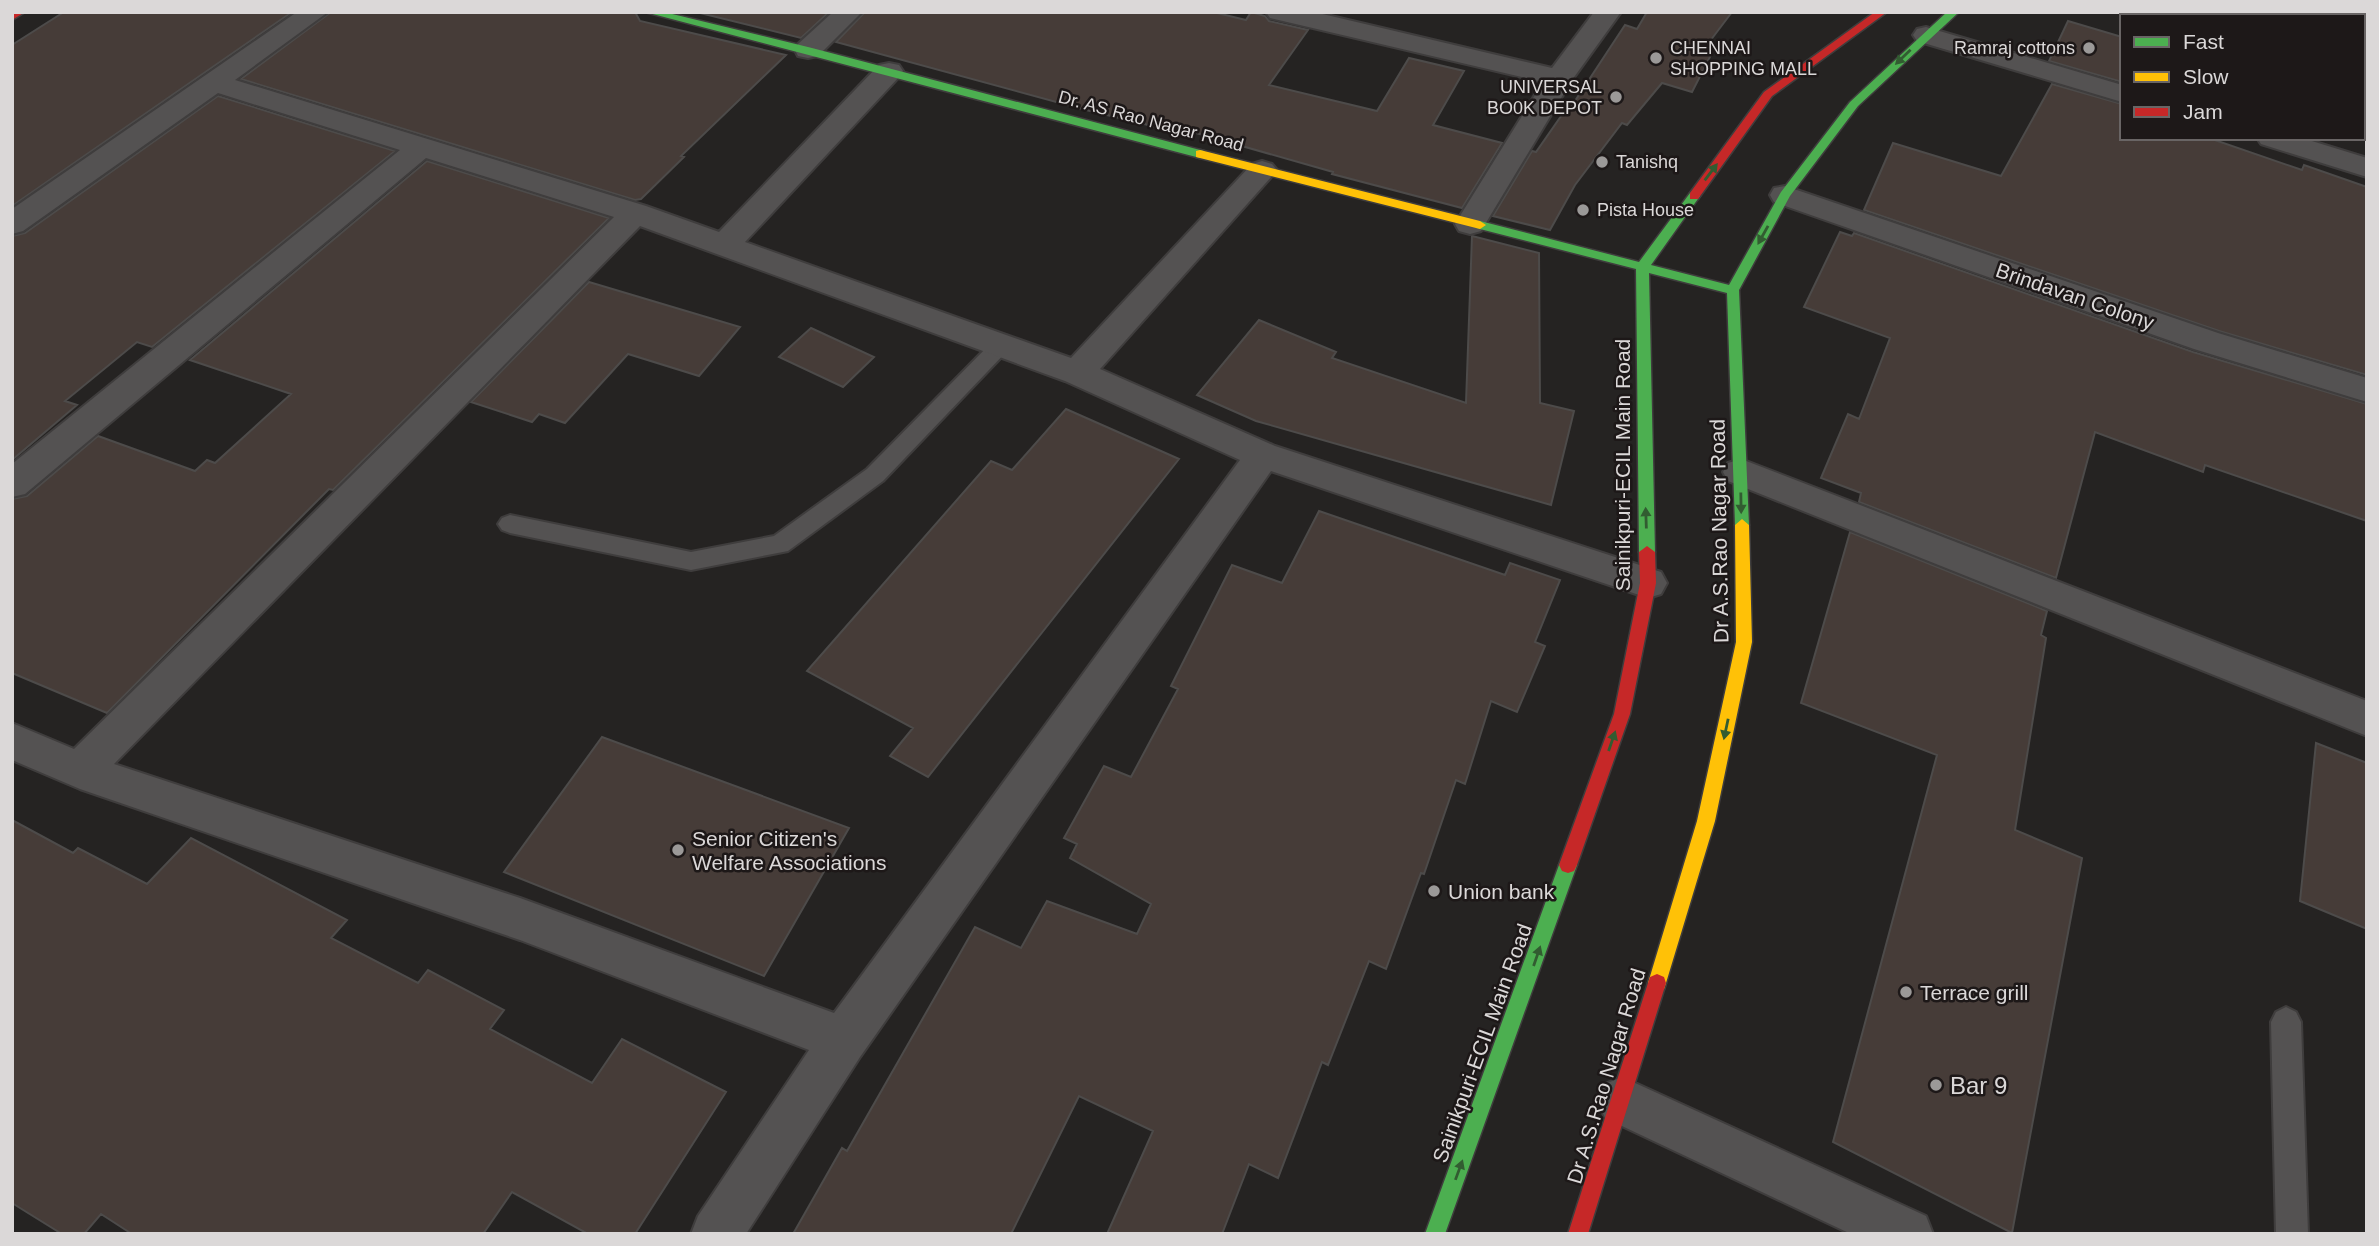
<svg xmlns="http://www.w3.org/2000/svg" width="2379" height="1246" viewBox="0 0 2379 1246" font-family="Arial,sans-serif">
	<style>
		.building { fill: #463c38; stroke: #4d4b4a; stroke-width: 2 }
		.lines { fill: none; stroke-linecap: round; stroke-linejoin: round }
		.lane-casing { stroke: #3f3d3d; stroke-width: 4 }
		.street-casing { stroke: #3f3d3d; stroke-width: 4 }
		.fast-casing { stroke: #3f3d3d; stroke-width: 3 }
		.slow-casing { stroke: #3f3d3d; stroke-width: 3 }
		.jam-casing { stroke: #3f3d3d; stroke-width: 3 }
		.lane { fill: #545252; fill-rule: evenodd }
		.street { fill: #545252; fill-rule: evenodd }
		.fast { fill: #4caf50; fill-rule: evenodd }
		.slow { fill: #ffc107; fill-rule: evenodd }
		.jam { fill: #c62828; fill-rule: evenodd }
		.oneway { fill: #325c31 }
		.poi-dot { fill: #9b9998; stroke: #1d1818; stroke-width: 2.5 }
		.labels { text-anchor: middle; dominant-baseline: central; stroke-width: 5; stroke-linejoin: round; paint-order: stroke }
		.far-poi-label { font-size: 18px; fill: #dbd8d8; stroke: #1d1818; text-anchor: start }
		.far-street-label { font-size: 18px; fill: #dbd8d8; stroke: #1d1818 }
		.street-label { font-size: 21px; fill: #dbd8d8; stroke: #1d1818 }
		.poi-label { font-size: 21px; fill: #dbd8d8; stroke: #1d1818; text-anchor: start }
		.near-poi-label { font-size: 24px; fill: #dbd8d8; stroke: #1d1818; text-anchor: start }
	</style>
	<rect width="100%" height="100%" fill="#252322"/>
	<!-- building -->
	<path class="building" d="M64 12H292L12 206V45Z
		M331 12H635L640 21 786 55 681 156 684 157 641 199 635 200 241 79Z
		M696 12H829L801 38Z
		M865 12H1213L1246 20 1251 12 1265 16 1269 21 1308 30 1269 85 1377 111 1409 58 1464 71 1433 125 1502 143 1462 208 1332 174 1333 172 1168 125 1165 129 1082 109 836 42Z
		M1647 12H1732L1704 49 1713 51 1692 92 1662 83 1627 125 1622 123 1575 185 1550 230 1493 216 1532 151 1536 152 1566 109 1569 110 1625 25 1637 29Z
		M2068 21 2122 37V82L2049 61Z
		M2052 84 2122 104V138H2209L2302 170 2304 165 2367 187V375L2219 331 1864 210 1893 143 2001 176Z
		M218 96 395 151 152 347 137 342 65 401 77 405 12 460V236L25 233Z
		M427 161 609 218 333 490 329 489 107 713 12 673V499L27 496 98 436 195 471 207 460 215 463 291 394 190 360Z
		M1840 232 1852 236 1854 233 2193 352 2367 404V521L2205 465 2203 472 2095 432 2056 578 1859 502 1861 493 1821 478 1848 414 1859 419 1890 338 1804 307Z
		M1472 236 1539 253 1540 403 1574 411 1551 505 1256 421 1197 395 1259 320 1336 352 1332 358 1466 403Z
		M589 282 740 327 699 376 628 354 565 423 539 414 532 422 471 402Z
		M811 328 874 357 843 387 779 357Z
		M1066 409 1179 459 928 777 890 756 913 728 807 671 991 461 1012 470Z
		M1319 511 1505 575 1510 563 1560 580 1535 642 1545 646 1517 712 1491 701 1465 784 1456 780 1424 874 1421 873 1386 969 1369 961 1328 1065 1322 1062 1278 1178 1249 1164 1222 1234H1107L1153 1131 1079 1096 1011 1234H793L842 1148 847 1151 975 927 1021 948 1047 901 1137 934 1151 904 1070 858 1077 844 1064 838 1104 766 1131 777 1178 689 1171 686 1232 565 1282 583Z
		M1850 532 2047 611 2041 635 2046 638 2015 830 2082 858 2012 1233 1833 1142 1937 755 1801 703Z
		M602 737 849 828 764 976 504 872Z
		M2316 743 2367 763V929L2300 901Z
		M12 820 73 853 78 848 147 884 191 838 347 920 331 938 418 983 428 970 504 1010 490 1029 592 1083 622 1039 726 1092 635 1234H588L512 1192 483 1234H132L101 1214 84 1234H62L12 1203Z"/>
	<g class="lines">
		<defs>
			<path id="lane" d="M1001 338 1008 340 1011 345 1008 350 883 481 788 551 691 570 510 533 502 530 498 524 502 518 510 515 691 552 774 536 867 469 994 340Z
				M2286 1007 2296 1012 2301 1022 2308 1234H2276L2271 1022 2276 1012Z"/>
			<path id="street" d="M297 12H328L235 80 646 206 719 232 879 65 889 63 899 65 903 71 899 77 745 242 1071 358 1252 164 1262 161 1272 164 1277 170 1272 176 1100 369 1275 446 1661 572 1667 583 1661 594 1648 598 1271 471 860 1057 746 1234H691L698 1216 809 1050 520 940 80 789 12 760V723L74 749 614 217 426 158 25 494 12 497V464L400 150 218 93 23 231 12 234V209ZM640 226 1065 381 1240 460 834 1013 520 898 114 764Z
				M833 12H862L818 56 808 58 798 56 795 50 798 44Z
				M1266 12H1314L1552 68 1594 12H1621L1572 80 1481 231 1470 234 1459 231 1455 224 1543 82 1270 18Z
				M2264 12H2299L2301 16H2267Z
				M1926 27 2122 85V102L1917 41 1913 35 1917 29Z
				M2363 31 2367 32V48L2363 47Z
				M2257 138H2302L2367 158V177L2261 144Z
				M1785 186 2218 333 2367 378V402L2194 349 1774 202 1770 195 1774 188Z
				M1741 459 2367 701V736L1728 481 1723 472 1728 463Z
				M1622 1077 1926 1216 1933 1234H1851L1605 1118 1598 1101 1605 1084Z"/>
			<path id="fast" d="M645 12H664L812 48 1204 151 1206 154 1200 158Z
				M1947 12H1959L1858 106 1790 196 1739 290 1749 525 1747 529 1742 531 1735 525 1727 293 1649 273 1655 552 1647 558 1642 556 1639 552 1636 269 1476 228 1474 225 1480 221 1639 262 1690 193 1694 192 1700 196 1651 265 1729 285 1781 192 1850 102Z
				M1568 857 1574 859 1577 865 1445 1234H1425L1559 865 1562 859Z"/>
			<path id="slow" d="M1200 150 1480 221 1486 225 1480 229 1196 157V151Z
				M1742 519 1749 525 1752 642 1715 821 1666 983 1664 989 1657 992 1650 989 1648 983 1697 821 1736 642 1735 525Z"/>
			<path id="jam" d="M12 12H25L12 20Z
				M1875 12H1887L1772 96 1698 199H1690V193L1764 92Z
				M1647 546 1655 552 1656 583 1630 714 1577 865 1574 871 1568 873 1562 871 1559 865 1614 714 1640 583 1639 552Z
				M1657 974 1664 977 1666 983 1588 1234H1568L1648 983 1650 977Z"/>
		</defs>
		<!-- lane casing -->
		<use href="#lane" class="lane-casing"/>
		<!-- street casing -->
		<use href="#street" class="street-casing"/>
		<!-- fast casing -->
		<use href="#fast" class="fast-casing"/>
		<!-- slow casing -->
		<use href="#slow" class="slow-casing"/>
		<!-- jam casing -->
		<use href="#jam" class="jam-casing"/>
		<!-- lane -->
		<use href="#lane" class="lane"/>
		<!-- street -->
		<use href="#street" class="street"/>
		<!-- fast -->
		<use href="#fast" class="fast"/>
		<!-- slow -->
		<use href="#slow" class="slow"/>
		<!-- jam -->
		<use href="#jam" class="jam"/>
	</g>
	<!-- one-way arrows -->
	<defs><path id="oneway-solid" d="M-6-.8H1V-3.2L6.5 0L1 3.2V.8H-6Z" transform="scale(1.75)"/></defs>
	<g class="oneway">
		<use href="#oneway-solid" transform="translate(1903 57) rotate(136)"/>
		<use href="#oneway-solid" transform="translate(1711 172) rotate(-53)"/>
		<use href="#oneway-solid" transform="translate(1763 235) rotate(119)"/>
		<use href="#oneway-solid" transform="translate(1741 503) rotate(89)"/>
		<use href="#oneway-solid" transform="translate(1646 518) rotate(-92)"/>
		<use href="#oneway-solid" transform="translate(1726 729) rotate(102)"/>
		<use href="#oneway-solid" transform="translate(1612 741) rotate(-71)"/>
		<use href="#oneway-solid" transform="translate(1537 956) rotate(-71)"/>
		<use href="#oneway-solid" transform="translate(1459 1170) rotate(-70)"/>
	</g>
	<!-- markers -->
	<g class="poi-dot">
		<circle cx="2089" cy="48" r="7"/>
		<circle cx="1656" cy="58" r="7"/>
		<circle cx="1616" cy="97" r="7"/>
		<circle cx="1602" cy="162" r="7"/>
		<circle cx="1583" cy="210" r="7"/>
		<circle cx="678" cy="850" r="7"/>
		<circle cx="1434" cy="891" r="7"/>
		<circle cx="1906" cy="992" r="7"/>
		<circle cx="1936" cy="1085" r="7"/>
	</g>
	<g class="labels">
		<!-- far-poi labels -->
		<g class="far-poi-label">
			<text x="1670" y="48">CHENNAI<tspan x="1670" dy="21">SHOPPING MALL</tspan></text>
			<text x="2075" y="48" text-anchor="end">Ramraj cottons</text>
			<text x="1602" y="87" text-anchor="end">UNIVERSAL<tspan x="1602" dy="21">BO0K DEPOT</tspan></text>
			<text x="1616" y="162">Tanishq</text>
			<text x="1597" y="210">Pista House</text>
		</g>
		<!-- far-street labels -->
		<g class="far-street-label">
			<text transform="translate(1151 121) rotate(15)">Dr. AS Rao Nagar Road</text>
		</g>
		<!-- street labels -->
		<g class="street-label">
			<text transform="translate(2075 296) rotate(19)">Brindavan Colony</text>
			<text transform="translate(1622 465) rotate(-90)">Sainikpuri-ECIL Main Road</text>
			<text transform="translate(1719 531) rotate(-91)">Dr A.S.Rao Nagar Road</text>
			<text transform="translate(1482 1043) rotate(-70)">Sainikpuri-ECIL Main Road</text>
			<text transform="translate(1606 1076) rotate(-73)">Dr A.S.Rao Nagar Road</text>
		</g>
		<!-- poi labels -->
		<g class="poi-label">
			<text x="692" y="838">Senior Citizen's<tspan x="692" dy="24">Welfare Associations</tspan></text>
			<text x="1448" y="891">Union bank</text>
			<text x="1920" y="992">Terrace grill</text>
		</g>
		<!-- near-poi labels -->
		<g class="near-poi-label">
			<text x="1950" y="1085">Bar 9</text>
		</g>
	</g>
	<!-- border -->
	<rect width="2379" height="1246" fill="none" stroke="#dbd8d8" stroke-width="28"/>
	<!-- legend -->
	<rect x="2120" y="14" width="245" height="126" fill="#1d1818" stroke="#696565" stroke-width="2"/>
	<rect x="2134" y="37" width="35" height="10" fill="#4caf50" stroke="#696565" stroke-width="2"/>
	<text x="2183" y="49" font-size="21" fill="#dbd8d8">Fast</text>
	<rect x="2134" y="72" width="35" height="10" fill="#ffc107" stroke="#696565" stroke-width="2"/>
	<text x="2183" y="84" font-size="21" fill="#dbd8d8">Slow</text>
	<rect x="2134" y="107" width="35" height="10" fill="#c62828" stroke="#696565" stroke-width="2"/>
	<text x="2183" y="119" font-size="21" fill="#dbd8d8">Jam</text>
</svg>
